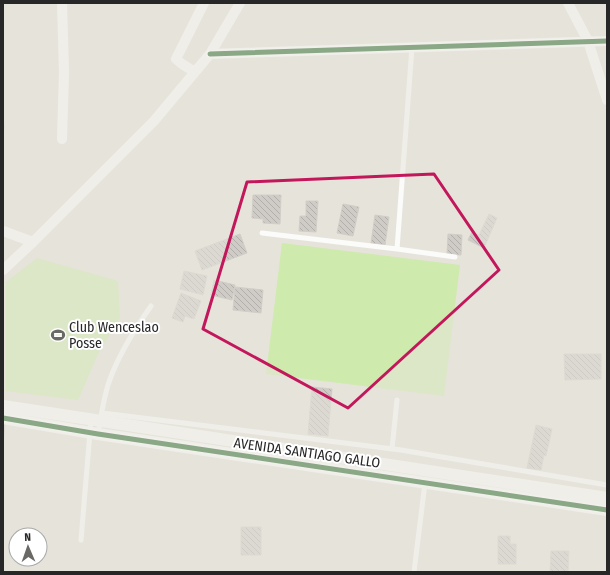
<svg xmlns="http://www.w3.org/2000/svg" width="610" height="575" viewBox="0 0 610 575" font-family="'Fira Sans Condensed',sans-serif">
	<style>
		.pitch { fill: #cfeaad }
		.building { fill: url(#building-back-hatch); stroke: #d1cec7 }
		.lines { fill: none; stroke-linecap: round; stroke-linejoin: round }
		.service { stroke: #fbfbfa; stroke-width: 5 }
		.minor { stroke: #fbfbfa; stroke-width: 10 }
		.tertiary { stroke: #fbfbfa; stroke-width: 12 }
		.cycleway-casing { stroke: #fff; stroke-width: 8 }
		.cycleway { stroke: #1b5e20; stroke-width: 5 }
		.marked { fill: none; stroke: #c2185b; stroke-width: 3; stroke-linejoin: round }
		.labels { text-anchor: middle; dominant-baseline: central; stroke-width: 4; stroke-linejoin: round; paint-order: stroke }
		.poi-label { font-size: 14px; fill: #272727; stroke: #fff; text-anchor: start }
		.street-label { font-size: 14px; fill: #272727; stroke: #fff }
	</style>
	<defs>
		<pattern id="building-back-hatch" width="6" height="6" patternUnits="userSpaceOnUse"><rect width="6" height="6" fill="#cfccc7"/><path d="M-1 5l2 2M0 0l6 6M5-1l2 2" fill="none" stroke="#b2afab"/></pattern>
	</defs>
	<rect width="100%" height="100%" fill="#e6e3db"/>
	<!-- pitch -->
	<path class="pitch" d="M282 243 460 265 444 396 266 374Z
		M37 258 118 281 120 318 99 352 78 400 6 391V282Z"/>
	<!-- building -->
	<path class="building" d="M3 116 4 126 3 139Z
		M253 195H281L280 224 263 223V219L252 218Z
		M306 201H318L316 232 299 231 300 216H306Z
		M343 204 359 207 353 236 337 233Z
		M489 214 497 218 484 248 468 240 472 232 479 235Z
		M375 215 389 217 385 245 371 243Z
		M240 234 247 253 202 270 195 251Z
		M448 234 462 235 461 255 447 254Z
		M184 271 207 276 203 295 180 289Z
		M214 280 235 285 232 300 211 295Z
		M235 287 263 290 261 313 233 310Z
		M181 293 201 301 194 319 185 316 183 322 172 318Z
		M564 354H601V379L565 380Z
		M312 387 332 389 328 436 308 434Z
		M3 423H5L3 449Z
		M536 425 552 429 546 456 544 455 541 470 527 468Z
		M241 527H261V555H241Z
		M498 536H510V544H516V564H498Z
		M551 551H569L568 572H550Z"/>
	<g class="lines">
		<!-- service -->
		<path class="service" d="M262 233 397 249 455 257
			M397 249 412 47
			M102 413 401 450 607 485
			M98 434C101 418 103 401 108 385 117 357 134 330 151 306
			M392 449 397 400
			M81 540 91 420
			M414 572 425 483"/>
		<!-- minor -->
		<path class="minor" d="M62 3 64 72 62 139
			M568 3 588 41 607 100
			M210 54 607 41
			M195 72 182 64 176 59 204 3
			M3 231 33 242
			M3 270 33 242 154 121 210 54 240 3"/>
		<!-- tertiary -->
		<path class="tertiary" d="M3 406 607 498
			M3 418 98 434 607 510"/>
		<defs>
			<path id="cycleway" d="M210 54 607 41
				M3 418 98 434 607 510"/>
		</defs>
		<!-- cycleway casing -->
		<use href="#cycleway" class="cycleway-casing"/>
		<!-- cycleway -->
		<use href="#cycleway" class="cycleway"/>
	</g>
	<!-- marked area -->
	<path d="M0 0H610V575H0ZM434 174 499 270 348 408 203 329 247 182Z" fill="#e6e3db" fill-opacity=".55" fill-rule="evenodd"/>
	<path class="marked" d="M434 174 499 270 348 408 203 329 247 182Z"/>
	<!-- icons -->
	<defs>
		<symbol id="stadium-bare" viewBox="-9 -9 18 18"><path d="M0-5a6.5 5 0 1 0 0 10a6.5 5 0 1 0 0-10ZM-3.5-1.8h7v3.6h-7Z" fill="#6a6966" stroke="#fff" stroke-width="2.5" paint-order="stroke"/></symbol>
	</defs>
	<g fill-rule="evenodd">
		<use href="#stadium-bare" x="48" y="325" width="20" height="20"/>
	</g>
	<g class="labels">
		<!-- poi labels -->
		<g class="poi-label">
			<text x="69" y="327">Club Wenceslao<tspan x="69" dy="16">Posse</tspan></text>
		</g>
		<!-- street labels -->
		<g class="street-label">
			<text transform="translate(307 453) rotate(8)">AVENIDA SANTIAGO GALLO</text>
		</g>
	</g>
	<!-- border -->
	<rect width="610" height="575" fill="none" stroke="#272727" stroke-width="8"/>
	<!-- north arrow -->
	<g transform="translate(28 547) rotate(358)"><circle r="19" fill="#ffffff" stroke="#a9a9a9"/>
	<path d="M0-3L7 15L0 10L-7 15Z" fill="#6a6966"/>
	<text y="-6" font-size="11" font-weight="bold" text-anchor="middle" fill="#272727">N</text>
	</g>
</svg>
